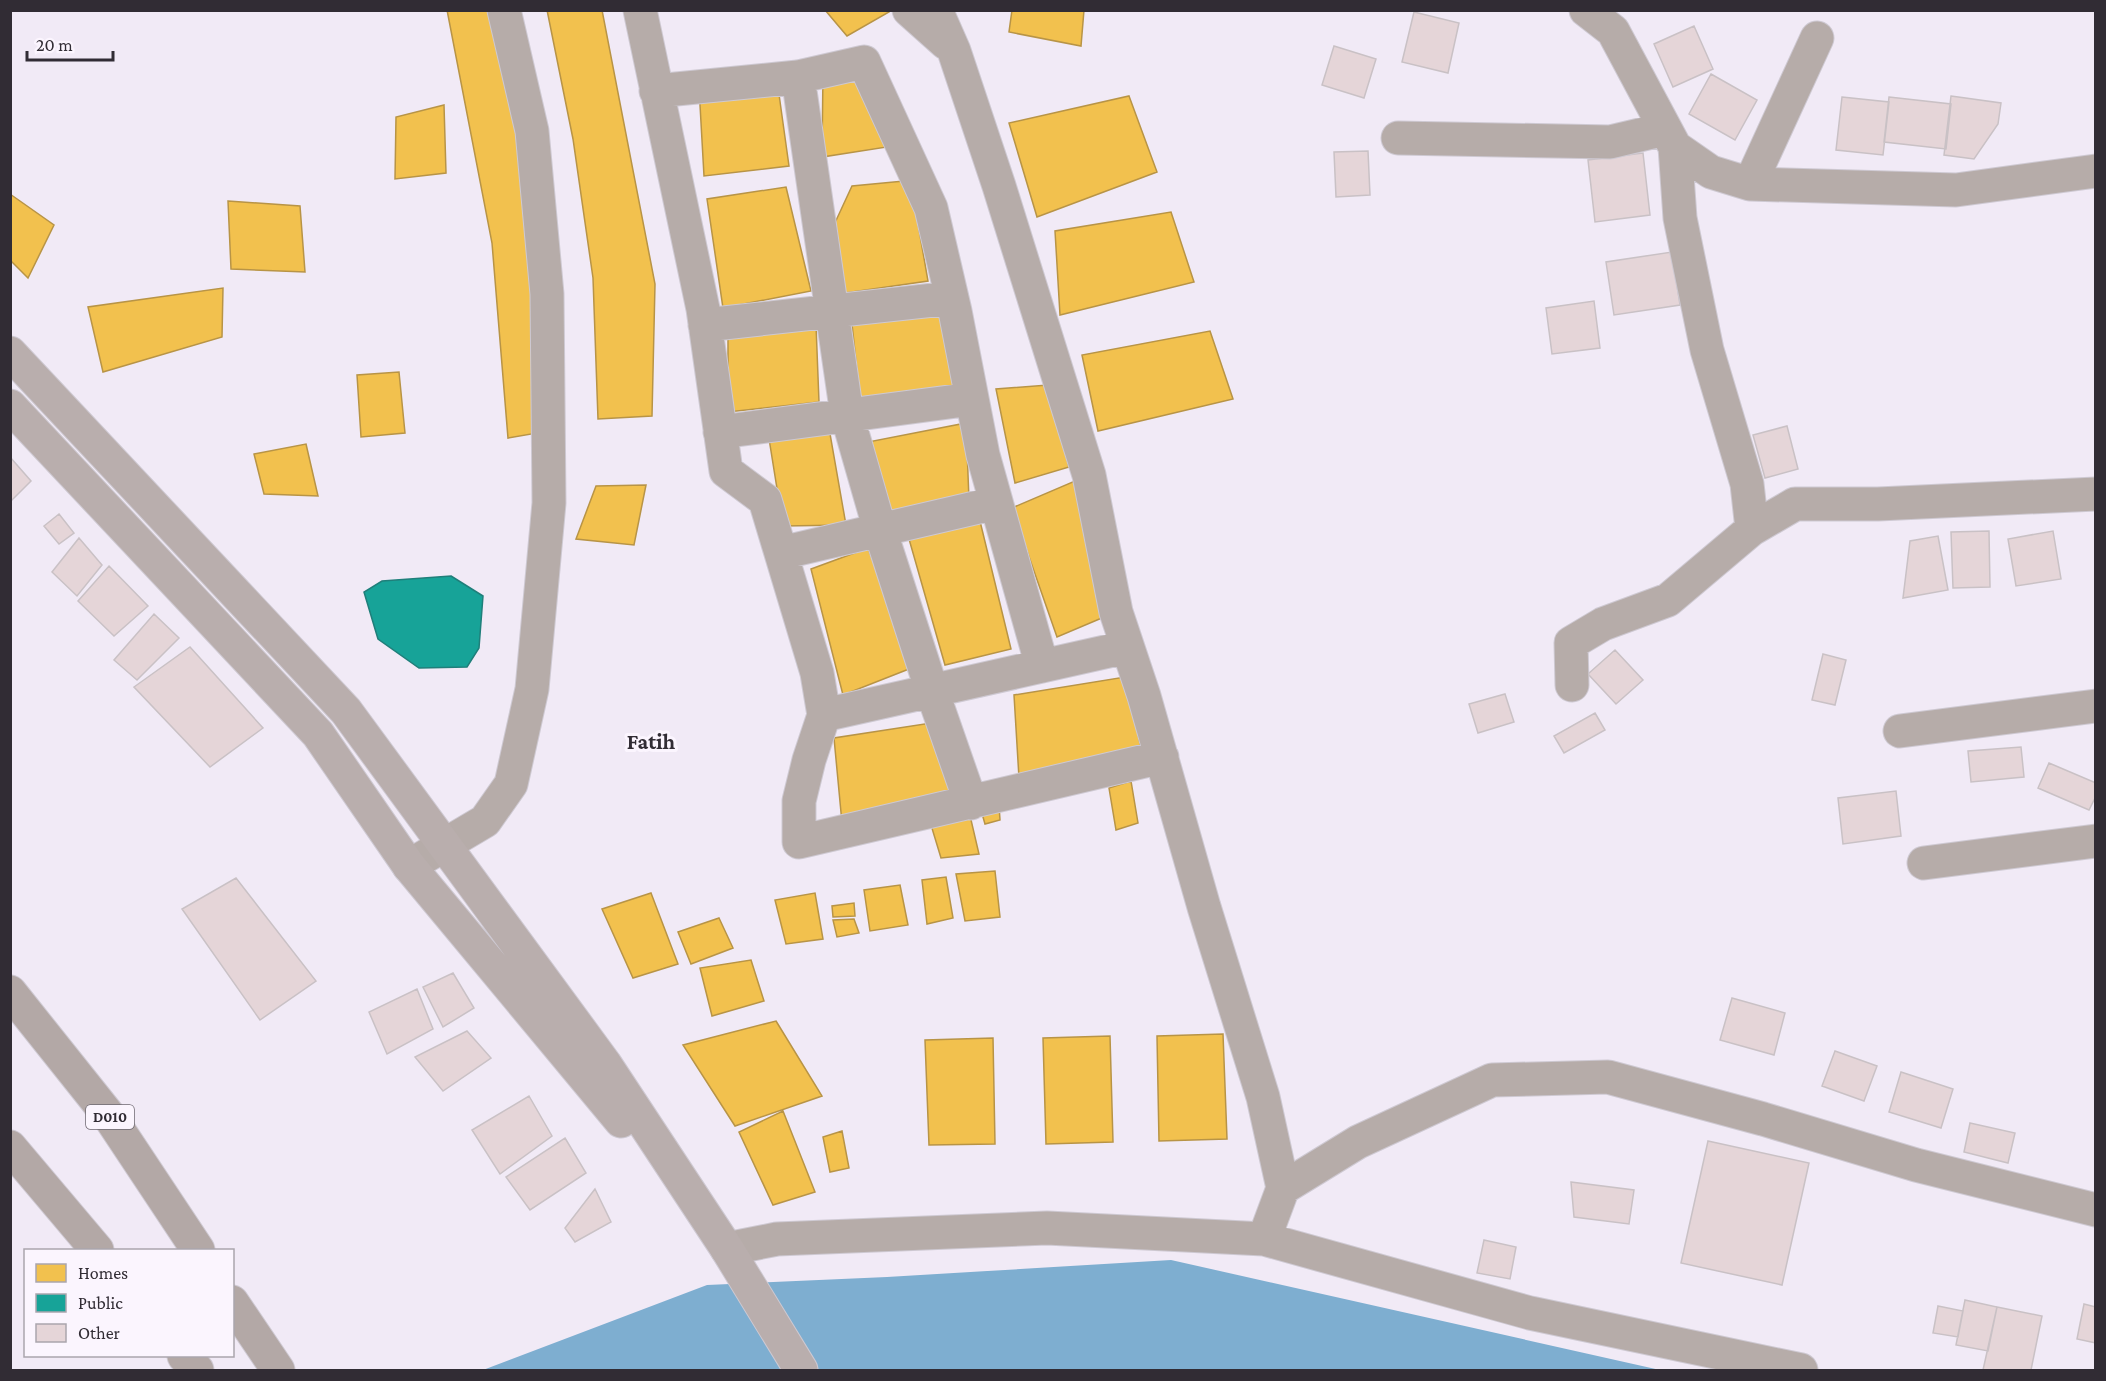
<svg xmlns="http://www.w3.org/2000/svg" width="2106" height="1381" viewBox="0 0 2106 1381" font-family="'Crimson Pro',serif">
	<style>
		.water { fill: #7eaed0 }
		.homes { fill: #f2c14e; stroke: #b89446; stroke-width: 1.5 }
		.public { fill: #17a398; stroke: #1f7f7a; stroke-width: 1.5 }
		.building { fill: #e5d5d8; stroke: #c9c1c5; stroke-width: 1.5 }
		.lines { fill: none; stroke-linecap: round; stroke-linejoin: round }
		.minor-casing { stroke: #cec9d2; stroke-width: 35 }
		.major-casing { stroke: #cec9d2; stroke-width: 35 }
		.highway-casing { stroke: #cec9d2; stroke-width: 35 }
		.minor { stroke: #b6aca9; stroke-width: 33 }
		.major { stroke: #b9aead; stroke-width: 33 }
		.highway { stroke: #b3a8a6; stroke-width: 33 }
		.labels { text-anchor: middle; dominant-baseline: central; stroke-width: 6; stroke-linejoin: round; paint-order: stroke }
		.shield { fill: #fbf5fe; stroke: #6e6871; stroke-width: 1.5 }
		.shield-label { font-size: 15px; font-weight: bold; fill: #312c34 }
		.district-label { font-size: 22px; font-weight: bold; fill: #312c34; stroke: #fbf5fe }
	</style>
	<rect width="100%" height="100%" fill="#f1eaf6"/>
	<!-- water -->
	<path class="water" d="M1171 1260 1660 1370H483L707 1285 887 1277Z"/>
	<!-- homes -->
	<path class="homes" d="M447 10H503L549 431 508 438 492 243Z
		M547 10H602L655 284 652 416 598 419 593 278 573 139Z
		M825 10H888L889 12 847 36Z
		M1012 10H1084L1081 46 1009 32Z
		M864 62 887 147 822 157 823 72Z
		M777 80 789 166 704 176 699 87Z
		M1129 96 1157 172 1037 217 1009 123Z
		M444 105 446 173 395 179 396 117Z
		M904 181 913 195 928 281 845 293 833 227 852 186Z
		M786 187 811 291 723 308 707 199Z
		M10 194 54 225 28 278 10 260Z
		M228 201 300 206 305 272 231 269Z
		M1171 212 1194 282 1060 315 1055 231Z
		M223 288 222 337 103 372 88 307Z
		M940 311 956 387 860 399 852 324Z
		M816 325 819 402 728 412V337Z
		M1210 331 1233 399 1098 431 1082 355Z
		M399 372 405 433 361 437 357 375Z
		M1048 385 1069 467 1015 483 996 389Z
		M966 423 969 500 876 515 868 442Z
		M767 426 829 428 846 525 783 526Z
		M306 444 318 496 264 494 254 454Z
		M1089 475 1116 612 1057 637 1012 508Z
		M646 485 634 545 576 539 596 486Z
		M979 517 1011 649 945 665 909 539Z
		M868 548 914 667 843 695 811 569Z
		M1125 677 1144 761 1019 778 1014 695Z
		M931 723 956 807 842 823 834 738Z
		M1131 781 1138 823 1116 830 1109 788Z
		M999 805 1000 820 985 824 981 810Z
		M968 807 979 854 941 858 928 815Z
		M995 871 1000 917 965 921 956 874Z
		M946 877 953 918 927 924 922 880Z
		M900 885 908 925 870 931 864 890Z
		M651 893 678 964 633 978 602 909Z
		M815 893 823 939 786 944 775 900Z
		M854 903 855 916 833 917 832 906Z
		M719 918 733 948 691 964 678 932Z
		M854 919 859 933 837 937 833 920Z
		M751 960 764 1001 712 1016 700 968Z
		M776 1021 822 1096 735 1126 683 1045Z
		M1223 1034 1227 1139 1159 1141 1157 1036Z
		M1110 1036 1113 1142 1046 1144 1043 1038Z
		M993 1038 995 1144 929 1145 925 1040Z
		M783 1111 815 1192 773 1205 739 1132Z
		M842 1131 849 1168 830 1172 823 1137Z"/>
	<!-- public -->
	<path class="public" d="M451 576 483 596 479 648 467 667 419 668 378 639 364 592 382 581Z"/>
	<!-- building -->
	<path class="building" d="M1414 12 1459 23 1448 73 1402 62Z
		M1694 26 1713 69 1673 87 1654 44Z
		M1334 46 1376 59 1364 98 1322 85Z
		M1711 74 1757 100 1735 140 1689 114Z
		M1951 96 2001 103 1998 124 1974 159 1944 155Z
		M1842 97 1889 102 1883 155 1836 150Z
		M1889 97 1951 104 1946 149 1884 142Z
		M1368 151 1370 195 1336 197 1334 152Z
		M1643 153 1650 215 1595 222 1588 160Z
		M1672 252 1680 305 1614 315 1606 262Z
		M1594 301 1600 348 1552 354 1546 308Z
		M1787 426 1798 469 1765 478 1753 435Z
		M10 457 31 481 10 502Z
		M59 514 74 533 59 544 44 526Z
		M1989 531 1990 587 1953 588 1951 532Z
		M2053 531 2061 579 2016 586 2008 539Z
		M1938 536 1948 590 1903 598 1910 541Z
		M79 538 102 565 77 596 52 572Z
		M109 566 148 606 114 636 78 601Z
		M154 614 179 638 137 680 114 660Z
		M190 647 263 728 210 767 134 687Z
		M1615 650 1643 680 1616 704 1588 674Z
		M1823 654 1846 660 1835 705 1812 700Z
		M1505 694 1514 722 1478 733 1469 704Z
		M1595 713 1605 730 1564 753 1554 736Z
		M2021 747 2024 777 1971 782 1968 751Z
		M2049 763 2096 783V796L2089 810 2038 788Z
		M1896 791 1901 836 1843 844 1838 798Z
		M236 878 316 981 260 1020 182 909Z
		M453 973 474 1008 443 1027 423 987Z
		M417 989 433 1029 387 1054 369 1012Z
		M1732 998 1785 1013 1774 1055 1720 1040Z
		M467 1031 491 1058 443 1091 415 1057Z
		M1835 1051 1877 1066 1864 1101 1822 1086Z
		M1901 1072 1953 1089 1941 1128 1889 1112Z
		M529 1096 552 1136 500 1174 472 1130Z
		M1970 1123 2015 1133 2008 1163 1964 1152Z
		M565 1138 586 1173 530 1210 506 1177Z
		M1708 1141 1809 1163 1782 1285 1681 1263Z
		M1571 1182 1634 1190 1629 1224 1574 1217Z
		M595 1189 611 1222 575 1242 565 1228Z
		M1484 1240 1516 1247 1510 1279 1477 1273Z
		M1965 1300 1997 1307 1988 1351 1956 1345Z
		M2084 1304 2096 1307V1343L2077 1339Z
		M1938 1306 1963 1311 1958 1337 1933 1333Z
		M1997 1307 2042 1316 2031 1370H1983Z"/>
	<g class="lines">
		<defs>
			<path id="minor" d="M640 10 703 309 726 471 765 500 817 673 824 715 809 760 799 801V842L1162 757
				M909 10 946 43
				M936 10 954 51 999 186 1089 475 1116 612 1144 696 1204 907 1263 1097 1283 1188 1264 1239
				M1586 10 1613 31 1675 147 1711 172 1750 184 1956 190 2096 171
				M798 77 847 415 880 530 932 691 971 803
				M656 91 798 77 864 62 931 208 955 311 983 455 1042 666
				M1398 138 1610 142 1665 129
				M1750 184 1817 38
				M705 325 952 298
				M720 432 972 399
				M1752 529 1795 504H1878L2096 494
				M781 553 996 503
				M1572 685 1571 643 1603 624 1668 600 1752 529 1747 484 1707 350 1680 218 1675 147
				M824 715 1127 647
				M1900 731 2096 706
				M1924 863 2096 841
				M409 866 485 821 511 784 532 689 549 503 547 294 532 131 504 10
				M1283 1188 1358 1142 1492 1080 1608 1077 1763 1119 1916 1165 2096 1210
				M727 1249 777 1239 1047 1228 1264 1239 1530 1313 1801 1370"/>
			<path id="major" d="M10 353 346 711 605 1064 727 1249 801 1370
				M10 406 318 734 409 866 621 1121"/>
			<path id="highway" d="M10 992 109 1116 198 1250
				M10 1147 97 1250
				M232 1302 278 1370
				M184 1356 197 1370"/>
		</defs>
		<!-- minor casing -->
		<use href="#minor" class="minor-casing"/>
		<!-- major casing -->
		<use href="#major" class="major-casing"/>
		<!-- highway casing -->
		<use href="#highway" class="highway-casing"/>
		<!-- minor -->
		<use href="#minor" class="minor"/>
		<!-- major -->
		<use href="#major" class="major"/>
		<!-- highway -->
		<use href="#highway" class="highway"/>
	</g>
	<g class="labels">
		<!-- shield labels -->
		<rect class="shield" x="86" y="1105" width="48" height="24" rx="4.5"/>
		<g class="shield-label">
			<text x="110" y="1117">D010</text>
		</g>
		<!-- district labels -->
		<g class="district-label">
			<text x="651" y="741">Fatih</text>
		</g>
	</g>
	<!-- border -->
	<rect width="2106" height="1381" fill="none" stroke="#312c34" stroke-width="24"/>
	<!-- legend -->
	<rect x="24" y="1249" width="210" height="108" fill="#fbf5fe" stroke="#aaa5ad" stroke-width="1.5"/>
	<rect x="36" y="1264" width="30" height="18" fill="#f2c14e" stroke="#aaa5ad" stroke-width="1.5"/>
	<text x="78" y="1279" font-size="18" fill="#312c34">Homes</text>
	<rect x="36" y="1294" width="30" height="18" fill="#17a398" stroke="#aaa5ad" stroke-width="1.5"/>
	<text x="78" y="1309" font-size="18" fill="#312c34">Public</text>
	<rect x="36" y="1324" width="30" height="18" fill="#e5d5d8" stroke="#aaa5ad" stroke-width="1.5"/>
	<text x="78" y="1339" font-size="18" fill="#312c34">Other</text>
	<!-- scale -->
	<path d="M27 51v9h86v-9" fill="none" stroke="#312c34" stroke-width="3"/>
	<text x="36" y="51" font-size="18" fill="#312c34" stroke="#fbf5fe" stroke-width="4.5" paint-order="stroke">20 m</text>
</svg>
